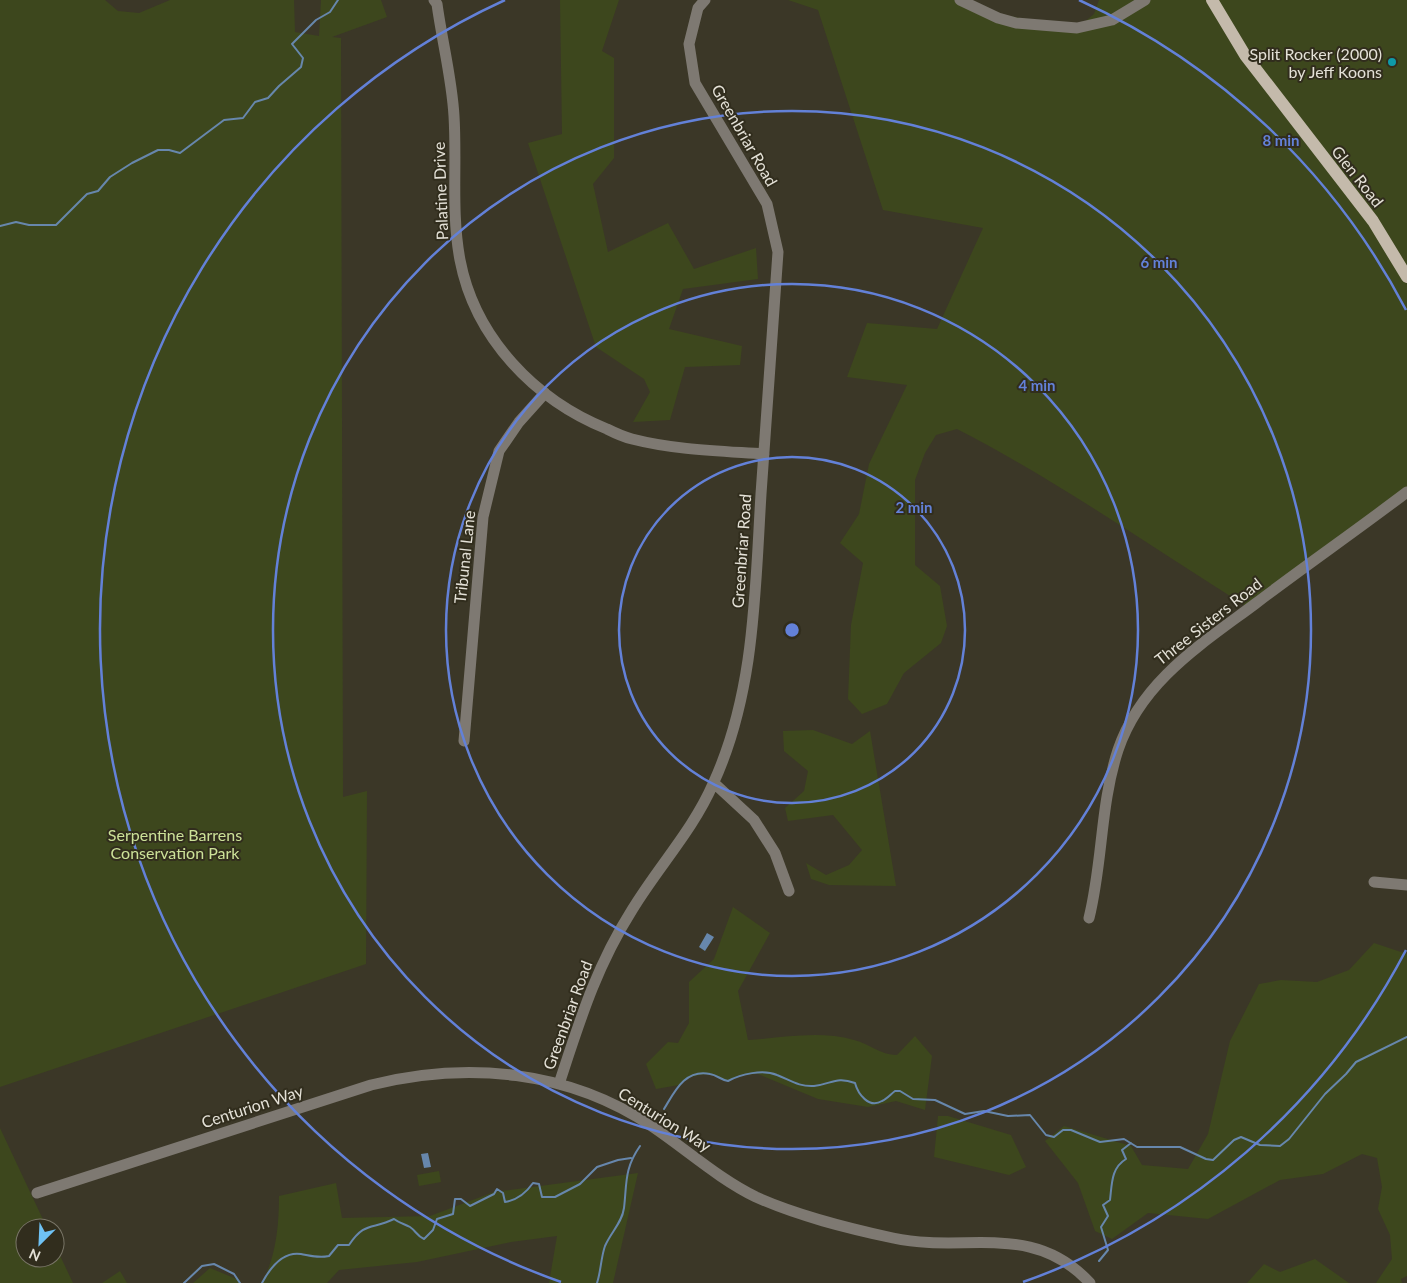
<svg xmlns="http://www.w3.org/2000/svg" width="1407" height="1283" viewBox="0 0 1407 1283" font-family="Lato,sans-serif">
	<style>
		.green { fill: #3d471d }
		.water { fill: #6787ac }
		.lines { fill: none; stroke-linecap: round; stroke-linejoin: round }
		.stream { stroke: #6787ac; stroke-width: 2 }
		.minor { stroke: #7e7972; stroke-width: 11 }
		.major { stroke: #c4baab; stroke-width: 12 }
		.ring { fill: none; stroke: #6381d8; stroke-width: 2.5 }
		.culture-dot { fill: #0f9aa8; stroke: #312d1d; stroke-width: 2 }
		.labels { text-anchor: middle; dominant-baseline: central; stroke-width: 4; stroke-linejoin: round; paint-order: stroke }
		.poi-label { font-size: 16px; fill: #e4e1d7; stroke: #312d1d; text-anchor: end }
		.street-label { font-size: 16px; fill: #e4e1d7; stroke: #312d1d }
		.park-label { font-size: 16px; fill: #cce198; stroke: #312d1d }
		.centre { fill: #6381d8; stroke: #312d1d; stroke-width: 2.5 }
		.ring-label { font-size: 15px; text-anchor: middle; font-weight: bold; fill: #6381d8; stroke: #312d1d; stroke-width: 4; stroke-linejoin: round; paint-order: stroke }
	</style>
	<rect width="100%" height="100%" fill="#3b3727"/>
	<!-- green -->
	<path class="green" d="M0 0H105L118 11 139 13 170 0H294L295 32 319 36 321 0H381L387 17 332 37 341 38 343 797 367 791 366 964 0 1087Z
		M560 0H619L602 51 614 58V158L593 184 608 252 668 223 694 269 756 248 758 279 683 289 669 329 742 346 740 365 685 367 670 420 633 422 650 392 644 379 596 347 528 143 562 134Z
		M788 0H965L998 14 1077 28 1094 14 1099 0H1407V492L1249 608C1153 548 1058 481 957 429L936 435 925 453 915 480V565L940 586 947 626 941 643 904 673 887 704 862 714 848 699 851 625 863 563 840 543 859 514 869 464 907 385 847 377 867 323 937 329 983 228 883 210 818 10Z
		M813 730 852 744 870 731 896 886 829 885 811 879 806 863 826 875 849 865 862 850 833 815 788 821 785 808 804 791 808 771 784 751 783 731Z
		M733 907 770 933 738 991 748 1040C784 1038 818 1030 854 1040 870 1044 880 1055 897 1055L915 1036 932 1056 925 1110 896 1101 868 1107 818 1099 758 1074 739 1075 728 1081 711 1074 700 1075 686 1078 679 1085 656 1089 646 1064 668 1042 678 1043 689 1023V982L714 959Z
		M1374 943 1407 954V1276L1401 1279 1402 1283H1376L1392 1259 1390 1235 1378 1209 1382 1187 1377 1158 1362 1154 1323 1174 1280 1180 1208 1219 1148 1213 1112 1239 1095 1231 1078 1183 1045 1141 1064 1126 1131 1146 1142 1165 1188 1169 1208 1134 1230 1041 1259 984 1281 980 1317 982 1349 970Z
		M938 1116H948L1011 1135 1026 1167 1009 1175 934 1157Z
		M0 1128 47 1228H25V1258H55V1245L73 1283H0Z
		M439 1171 441 1182 419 1186 417 1175Z
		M638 1173 613 1283H549L557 1236 511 1242 417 1262 339 1270 327 1283H262C276 1256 279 1226 279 1196L336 1183 342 1218 430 1216 494 1192Z
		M1315 1259 1349 1283H1247L1264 1264 1280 1272Z
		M210 1268 239 1280 241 1283H193Z
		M120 1271 127 1283H102Z"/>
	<!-- water -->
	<path class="water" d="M707 933 714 937 705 951 699 947Z
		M428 1153 431 1167 424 1168 421 1154Z"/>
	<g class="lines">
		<!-- stream -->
		<path class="stream" d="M0 226 16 222 29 225H56L87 194 98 191 110 177 132 163 158 150H169L180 153 224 120 243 118 255 102 268 98 279 86 301 67 303 58 292 44 316 20 330 12 338 0
			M664 1109C675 1091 685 1069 710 1074 717 1075 721 1080 728 1081 741 1074 763 1069 777 1075 790 1080 799 1087 814 1086 832 1084 836 1076 855 1083 858 1094 869 1109 882 1101 887 1099 891 1094 895 1091H900L913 1099 935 1100 965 1114 984 1111 1008 1116 1030 1115 1046 1135 1054 1137 1063 1130H1071L1100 1142 1124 1139 1137 1147H1180L1206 1159 1213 1160 1234 1140 1241 1137 1260 1145 1280 1146 1289 1139 1325 1094 1346 1074 1356 1062 1407 1037
			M1099 1261 1108 1250 1101 1227 1108 1216 1103 1205 1110 1200C1112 1184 1111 1168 1126 1159L1122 1150 1131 1143
			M184 1283 202 1266 214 1264 234 1274 240 1283
			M262 1283C270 1268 282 1251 301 1254 312 1256 318 1258 329 1256L338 1245H349C365 1221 372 1230 394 1219 399 1223 405 1224 410 1227 416 1231 417 1236 424 1239L433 1230 437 1219 453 1214 455 1199H461L470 1206 494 1194 497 1189 503 1193 505 1202C518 1200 526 1193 533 1183L539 1184 542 1197H555L580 1184 597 1167 618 1160 631 1158
			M597 1283C601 1271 601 1257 605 1246 611 1232 622 1223 624 1208 627 1183 624 1169 640 1146"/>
		<!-- minor -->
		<path class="minor" d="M434 0 437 4C442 41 452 79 454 116 457 165 451 212 460 260 475 338 535 400 607 429 615 433 624 437 632 439 675 450 720 451 764 454
			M960 0 998 18 1016 23 1077 28 1112 20 1145 0
			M464 741 483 517 499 451 519 422 545 393
			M714 783 754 820 775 853 789 891
			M1374 882 1407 885
			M1089 918C1103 862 1100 805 1118 750 1141 682 1200 645 1255 604 1305 566 1357 530 1407 492
			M559 1084C580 1020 596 967 632 910 658 867 693 830 713 784 755 693 755 592 761 494 766 413 773 333 778 252L767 204 695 83 689 44 698 8 705 0
			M37 1193 371 1085C467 1061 569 1070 653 1127 687 1150 719 1179 756 1197 798 1216 847 1228 893 1238 965 1254 1032 1220 1090 1283"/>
		<!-- major -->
		<path class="major" d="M1212 0 1245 55 1373 221 1407 277"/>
	</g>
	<!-- distance rings -->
	<g class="ring">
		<circle cx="792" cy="630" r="173"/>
		<circle cx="792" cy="630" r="346"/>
		<circle cx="792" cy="630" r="519"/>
		<path d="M1406 950A692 692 0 0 1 1023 1282M561 1282A692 692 0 0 1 505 0M1079 0A692 692 0 0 1 1406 310"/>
	</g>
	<!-- markers -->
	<circle class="culture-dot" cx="1392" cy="62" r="5"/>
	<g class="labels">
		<!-- poi labels -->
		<g class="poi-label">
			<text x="1382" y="53">Split Rocker (2000)<tspan x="1382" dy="18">by Jeff Koons</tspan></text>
		</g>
		<!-- street labels -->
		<g class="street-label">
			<text transform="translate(745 135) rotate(60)">Greenbriar Road</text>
			<text transform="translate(1358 176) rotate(52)">Glen Road</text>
			<text transform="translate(440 191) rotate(-92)">Palatine Drive</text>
			<text transform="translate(741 551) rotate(-86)">Greenbriar Road</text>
			<text transform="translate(464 557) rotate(-84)">Tribunal Lane</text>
			<text transform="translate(1208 621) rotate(-38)">Three Sisters Road</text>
			<text transform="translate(567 1015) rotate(-70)">Greenbriar Road</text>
			<text transform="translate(252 1106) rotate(-18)">Centurion Way</text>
			<text transform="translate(665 1119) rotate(32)">Centurion Way</text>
		</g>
		<!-- park labels -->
		<g class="park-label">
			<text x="175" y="834">Serpentine Barrens<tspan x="175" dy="18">Conservation Park</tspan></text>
		</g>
	</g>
	<circle cx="792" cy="630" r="8" class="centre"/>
	<g class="ring-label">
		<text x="1281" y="146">8 min</text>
		<text x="1159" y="268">6 min</text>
		<text x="1037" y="391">4 min</text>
		<text x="914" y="513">2 min</text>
	</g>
	<!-- north arrow -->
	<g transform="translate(40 1243) rotate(204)"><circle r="24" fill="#312d1d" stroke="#797567"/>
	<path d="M0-4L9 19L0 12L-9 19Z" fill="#6fc2f4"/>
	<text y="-8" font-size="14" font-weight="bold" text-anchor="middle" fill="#e4e1d7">N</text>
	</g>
</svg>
